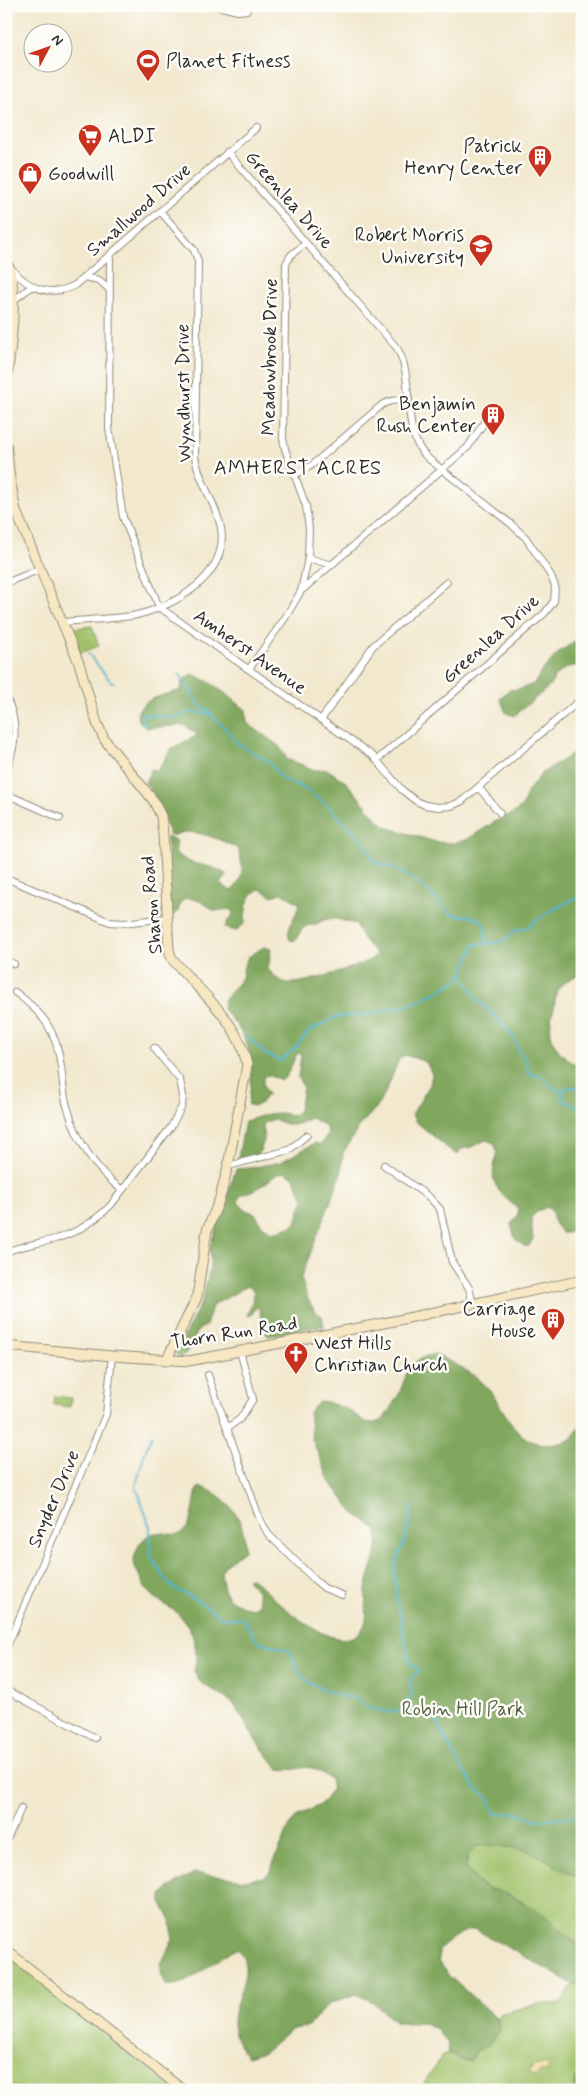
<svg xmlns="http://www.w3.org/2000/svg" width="588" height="2096" viewBox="0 0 588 2096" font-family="Mynerve,sans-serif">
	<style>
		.green { fill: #a0c169; stroke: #66764a }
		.forest { fill: #80a75d; stroke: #566944; fill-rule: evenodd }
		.sand { fill: #eeda9e; stroke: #8c8264 }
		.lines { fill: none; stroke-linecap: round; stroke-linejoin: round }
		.stream { stroke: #4eb4cd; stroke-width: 2 }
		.street-casing { stroke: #8e8a7c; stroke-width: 8 }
		.secondary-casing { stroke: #8e8a7c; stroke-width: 11 }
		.street { stroke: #fff; stroke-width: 6 }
		.secondary { stroke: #f7e8c3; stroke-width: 9 }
		.labels { text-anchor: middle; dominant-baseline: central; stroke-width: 5; stroke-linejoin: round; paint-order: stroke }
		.poi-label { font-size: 19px; fill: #2b2b2b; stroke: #fdfcf7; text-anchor: start }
		.street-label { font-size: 19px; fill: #2b2b2b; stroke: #fdfcf7 }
		.park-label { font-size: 19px; fill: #546041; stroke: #fdfcf7 }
		.neighbourhood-label { font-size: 20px; letter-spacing: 1px; fill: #2b2b2b; stroke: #fdfcf7 }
	</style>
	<rect width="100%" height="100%" fill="#fdfcf7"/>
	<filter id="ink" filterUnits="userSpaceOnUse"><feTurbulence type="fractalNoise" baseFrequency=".02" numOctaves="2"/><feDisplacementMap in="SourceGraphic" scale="10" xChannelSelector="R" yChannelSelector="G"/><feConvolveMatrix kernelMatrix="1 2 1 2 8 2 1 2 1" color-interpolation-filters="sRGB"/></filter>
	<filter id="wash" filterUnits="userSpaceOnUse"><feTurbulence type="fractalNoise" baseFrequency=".0096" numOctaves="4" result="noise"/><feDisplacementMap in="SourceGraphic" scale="20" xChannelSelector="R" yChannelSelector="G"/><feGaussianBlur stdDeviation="1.12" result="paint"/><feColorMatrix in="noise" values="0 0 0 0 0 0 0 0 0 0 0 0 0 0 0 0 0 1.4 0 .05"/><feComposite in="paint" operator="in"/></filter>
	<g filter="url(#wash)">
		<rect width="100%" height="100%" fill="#f2e8ce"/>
		<!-- green -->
		<path class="green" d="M92 626 99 646 80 653 70 629Z
			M55 1396 71 1398 70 1407 54 1405Z
			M492 1845C509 1847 528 1849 543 1857 556 1865 568 1873 582 1879V1949L575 1941 498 1891C482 1888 475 1880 466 1867L468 1855 476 1846Z
			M6 1955 14 1960 175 2090H6Z
			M573 1984H582V2068L576 2079 574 2090H420L442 2056 451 2053C457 2058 462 2063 471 2060L477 2050 486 2047 500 2030 497 2019 499 2014 538 2004H558L564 1999Z"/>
		<!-- forest -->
		<path class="forest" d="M582 637V659L579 665 568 667 555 676 550 686 514 716 506 713 500 698 509 690 520 689 534 684 542 671 559 652Z
			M191 674C206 677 233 699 246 710L247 723 279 746 287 759 315 770 327 769 347 783 378 820 389 828 436 842 453 843 466 840 496 821 512 814 522 807 528 791 542 773 582 748V973C573 977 561 983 557 992 555 996 555 1003 554 1008 544 1038 556 1053 582 1069V1222L568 1233H562L554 1223 552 1211 547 1207 538 1211 531 1218 533 1239 529 1246H524L515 1239 511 1224 518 1215V1209C504 1197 490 1187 494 1166 497 1154 499 1155 494 1143L486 1140 471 1147 461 1149 458 1154H455L415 1121 412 1114 430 1085 432 1074 426 1062 405 1055 399 1059 387 1089 377 1107 360 1125 343 1153 341 1175 301 1277C305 1290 309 1310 322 1316L324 1326C305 1327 288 1335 268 1336L261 1322 260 1309 257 1307 251 1315 247 1316 254 1296 253 1290 247 1286 212 1306 206 1326 199 1329 186 1354 178 1357 175 1354 202 1301 210 1268V1246L236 1169 250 1168 281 1162 315 1143 321 1145 328 1133 325 1126 311 1118C305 1120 298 1125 292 1125 280 1125 273 1114 263 1125L264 1140 258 1156 237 1163 245 1121C265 1116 273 1109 293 1116L299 1110 303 1087 298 1077 301 1055 300 1053 297 1054 286 1077 282 1080 267 1075 263 1077V1086L268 1094 261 1103 255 1106 248 1105C255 1062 253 1041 223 1009L224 1000 242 978 244 966 248 957 264 947 271 949 268 969C273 975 279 981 287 983 298 986 370 964 377 955 370 947 358 935 357 925 341 920 330 914 315 925H308L302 929 295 941 290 940C284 929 298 915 299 903L282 893 272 896 260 889C247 894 245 910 245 923L236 931 225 928 228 920 232 917 233 912 230 909 214 911C205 903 198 899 186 898L180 903 178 912 173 915H170L167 837 172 838 177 842 175 853C180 856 186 861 193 863 205 866 217 867 227 875L221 884 231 891C246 878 243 866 238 849 225 841 205 833 188 832 181 831 176 837 169 835L160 804 145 782 151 769 157 771 172 748 198 735 184 725 147 728 138 720C133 699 167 695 181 690L182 682ZM284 1172 293 1176 304 1199 295 1225 273 1233 260 1223 255 1213 245 1210 238 1202 240 1196 260 1187 276 1175Z
			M435 1354C451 1362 467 1369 481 1381 506 1403 512 1450 555 1444 572 1442 575 1436 582 1421V1879L558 1868 542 1857 522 1849 492 1845 476 1846 468 1855 466 1867 476 1881 487 1889 498 1891 514 1897 544 1915 582 1949V1984H573L475 1929C460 1932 449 1939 439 1950V1961L449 1976 497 2019 500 2030 486 2047 477 2050 471 2060C460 2063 456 2053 447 2053L448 2044 436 2029 425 2023 408 2024 395 2022 373 2002 356 1994 329 2004 309 2026 290 2030 264 2052 247 2057C240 2046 234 2037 233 2024 232 1999 258 1970 237 1949 214 1957 190 1989 166 1985L161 1973V1964L173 1939 171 1920 161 1903V1898L167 1889 194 1873 246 1880 264 1877 269 1873 291 1823 298 1816 322 1804 332 1790 330 1779C304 1758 305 1773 278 1769L255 1739 233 1703 200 1682 194 1671C200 1648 192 1624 173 1610 157 1599 146 1594 139 1575 137 1571 134 1566 134 1561 135 1549 143 1534 156 1533 167 1531 176 1539 185 1530 194 1520 194 1501 197 1489L201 1487C228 1495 248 1523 244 1550L226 1564 221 1572C225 1600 226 1599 251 1609L259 1605 258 1592 247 1579 252 1578C271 1595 339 1665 363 1628 370 1616 364 1603 366 1590 368 1576 375 1563 377 1549 378 1543 377 1536 377 1530L353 1512 329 1480 312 1439 309 1412 319 1402 323 1401 347 1409 365 1422 375 1423 383 1420 399 1394 410 1365 426 1356Z
			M582 2068V2090H574L576 2079Z"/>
		<!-- sand -->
		<path class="sand" d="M546 2063 549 2068 546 2072H540L535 2076 530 2073 532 2067Z"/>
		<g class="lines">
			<!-- stream -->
			<path class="stream" d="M88 653 111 682H114
				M179 674C188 683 191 696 200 705 204 710 209 708 212 715
				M146 724 141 719 142 714 174 718 190 712 210 714 226 729 237 743 268 761 282 779 304 788 328 806 363 841 375 863C399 867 416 881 434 897 439 902 443 909 450 913 463 919 470 912 483 922L487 944
				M462 974 477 999 499 1020 514 1038 519 1051 526 1060 528 1073 545 1078 551 1086 560 1091 572 1087 582 1088
				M247 1036 265 1054 281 1061 298 1045 308 1032 336 1017 368 1014 404 1006 424 999 453 983 462 974 475 944C492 943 504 945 515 930L526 928 549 912 582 895
				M560 1091 563 1095 562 1101 571 1103 582 1110
				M152 1435 143 1458 136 1486 150 1527V1554L161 1573 172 1587 200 1602 222 1618H243L257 1641 290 1651C294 1659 297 1669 302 1676 313 1689 341 1697 357 1698 370 1715 389 1710 409 1712 418 1713 428 1717 436 1720L453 1754 476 1789 489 1798 495 1814 517 1813 537 1820 582 1816
				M410 1712 408 1701 412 1694 410 1680 419 1670 410 1664 397 1601 394 1569 406 1537 412 1505"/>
		</g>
	</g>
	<g filter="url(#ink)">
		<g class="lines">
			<defs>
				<path id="street" d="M217 6 238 11 247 10
					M227 152 397 348C417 382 398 434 430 460L511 524 526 538 551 576 555 586 554 601 545 613 377 760
					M110 255 109 428 123 517 159 607 373 756 402 790 416 801 425 805 438 807 451 806 462 801 579 701
					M11 268C28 288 50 298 75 285L256 128
					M84 277 99 280 110 290
					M13 301 32 286
					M295 475 312 465 383 404 391 401 409 399
					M308 558 332 565
					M6 583 40 569
					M301 591 468 447 494 407
					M63 622C86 620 109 619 132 616 172 608 229 577 221 528 216 503 199 482 195 457L198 261 194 250 160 211
					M249 669 285 618 301 591 308 558 309 529 306 506 285 449 283 438 286 264 291 255 306 243
					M6 697C18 722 17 744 6 770
					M321 720 373 646 447 582
					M479 788 500 813
					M6 794 60 818
					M6 878 110 922 123 923 167 918
					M6 960 14 964
					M15 992C43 1013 57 1031 61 1067 63 1081 63 1095 68 1109 77 1141 95 1169 122 1190
					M384 1165 429 1197 440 1209 452 1262 469 1288 473 1304
					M228 1166 289 1150 307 1135
					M6 1252C22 1245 38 1244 55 1239 77 1233 95 1221 111 1205L171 1127 182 1106 183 1096 180 1080 154 1048
					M208 1375 259 1517 268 1534 316 1581 324 1588 342 1595
					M227 1428 240 1419 253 1399 240 1351
					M6 1649 106 1414 112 1356
					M6 1690 95 1738
					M6 1842 21 1808"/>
				<path id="secondary" d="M6 261C21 288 9 357 6 388
					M6 444 10 479 16 511 79 663 97 723 104 739 153 800 161 816 163 834 169 950 172 959C200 992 239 1021 247 1065L228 1166 220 1198 207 1230 197 1297 166 1361
					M6 1346 112 1356 189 1361 394 1321 582 1280
					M6 1950 183 2090"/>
			</defs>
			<!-- street casing -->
			<use href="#street" class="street-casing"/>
			<!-- secondary casing -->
			<use href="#secondary" class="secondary-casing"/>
			<!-- street -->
			<use href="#street" class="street"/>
			<!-- secondary -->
			<use href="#secondary" class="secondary"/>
		</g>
	</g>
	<!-- icons -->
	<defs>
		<symbol id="stadium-pin" viewBox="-11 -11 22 30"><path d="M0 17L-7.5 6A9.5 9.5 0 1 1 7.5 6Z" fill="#c8321e" stroke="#fdfcf7"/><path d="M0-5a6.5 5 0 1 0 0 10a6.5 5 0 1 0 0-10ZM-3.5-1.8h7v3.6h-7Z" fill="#fff"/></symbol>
		<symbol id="supermarket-pin" viewBox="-11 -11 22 30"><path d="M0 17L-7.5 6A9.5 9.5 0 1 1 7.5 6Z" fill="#c8321e" stroke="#fdfcf7"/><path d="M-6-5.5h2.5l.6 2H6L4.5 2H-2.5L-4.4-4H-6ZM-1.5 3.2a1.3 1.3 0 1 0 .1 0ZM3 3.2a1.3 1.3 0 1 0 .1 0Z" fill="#fff"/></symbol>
		<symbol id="building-pin" viewBox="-11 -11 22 30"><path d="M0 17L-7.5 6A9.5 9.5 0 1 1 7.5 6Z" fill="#c8321e" stroke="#fdfcf7"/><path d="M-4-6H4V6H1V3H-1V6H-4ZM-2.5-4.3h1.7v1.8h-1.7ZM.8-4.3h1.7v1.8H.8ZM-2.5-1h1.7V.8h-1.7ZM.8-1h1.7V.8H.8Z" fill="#fff"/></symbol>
		<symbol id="shop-pin" viewBox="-11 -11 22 30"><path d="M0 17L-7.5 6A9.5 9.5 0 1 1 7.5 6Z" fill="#c8321e" stroke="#fdfcf7"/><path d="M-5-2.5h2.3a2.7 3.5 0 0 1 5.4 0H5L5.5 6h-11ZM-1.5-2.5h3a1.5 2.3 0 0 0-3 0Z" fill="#fff"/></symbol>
		<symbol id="university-pin" viewBox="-11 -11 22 30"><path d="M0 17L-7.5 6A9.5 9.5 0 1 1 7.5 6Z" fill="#c8321e" stroke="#fdfcf7"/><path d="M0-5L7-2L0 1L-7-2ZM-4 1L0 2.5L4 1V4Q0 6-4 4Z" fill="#fff"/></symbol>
		<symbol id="church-pin" viewBox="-11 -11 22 30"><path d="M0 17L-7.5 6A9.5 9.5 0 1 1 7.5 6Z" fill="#c8321e" stroke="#fdfcf7"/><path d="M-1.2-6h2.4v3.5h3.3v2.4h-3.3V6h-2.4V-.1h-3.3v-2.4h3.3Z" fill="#fff"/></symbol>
	</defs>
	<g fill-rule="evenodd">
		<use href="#stadium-pin" x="134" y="47" width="28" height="38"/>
		<use href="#supermarket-pin" x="76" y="122" width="28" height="38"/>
		<use href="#building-pin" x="526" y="143" width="28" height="38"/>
		<use href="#shop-pin" x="16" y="160" width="28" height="38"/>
		<use href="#university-pin" x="467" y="232" width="28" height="38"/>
		<use href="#building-pin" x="479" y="401" width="28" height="38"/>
		<use href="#building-pin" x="539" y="1306" width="28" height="38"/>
		<use href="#church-pin" x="282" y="1340" width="28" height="38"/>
	</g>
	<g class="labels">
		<!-- poi labels -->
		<g class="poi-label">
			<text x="166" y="61">Planet Fitness</text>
			<text x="108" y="136">ALDI</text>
			<text x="522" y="146" text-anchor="end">Patrick<tspan x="522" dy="22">Henry Center</tspan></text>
			<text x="48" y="174">Goodwill</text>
			<text x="464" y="235" text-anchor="end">Robert Morris<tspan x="464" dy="22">University</tspan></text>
			<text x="476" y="404" text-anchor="end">Benjamin<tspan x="476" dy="22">Rush Center</tspan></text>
			<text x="536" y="1309" text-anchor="end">Carriage<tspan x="536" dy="22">House</tspan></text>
			<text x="314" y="1343">West Hills<tspan x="314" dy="22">Christian Church</tspan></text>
		</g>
		<!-- street labels -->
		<g class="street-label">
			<text transform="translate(289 200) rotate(49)">Greenlea Drive</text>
			<text transform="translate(139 210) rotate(-41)">Smallwood Drive</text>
			<text transform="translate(270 357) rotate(-89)">Meadowbrook Drive</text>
			<text transform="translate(184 393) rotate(-91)">Wyndhurst Drive</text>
			<text transform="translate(491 639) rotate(-42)">Greenlea Drive</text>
			<text transform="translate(250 652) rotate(35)">Amherst Avenue</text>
			<text transform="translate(152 905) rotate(-95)">Sharon Road</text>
			<text transform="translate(234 1333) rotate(-9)">Thorn Run Road</text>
			<text transform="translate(54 1499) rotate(-67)">Snyder Drive</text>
		</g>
		<!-- park labels -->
		<g class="park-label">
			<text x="463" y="1709">Robin Hill Park</text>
		</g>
		<!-- neighbourhood labels -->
		<g class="neighbourhood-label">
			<text x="298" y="468">AMHERST ACRES</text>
		</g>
	</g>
	<!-- margin -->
	<rect width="588" height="2096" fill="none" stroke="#fdfcf7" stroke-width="25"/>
	<!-- north arrow -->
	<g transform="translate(48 48) rotate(49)"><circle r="24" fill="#fdfcf7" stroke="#a9a8a5"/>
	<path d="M0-4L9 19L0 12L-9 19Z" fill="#c8321e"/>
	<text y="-8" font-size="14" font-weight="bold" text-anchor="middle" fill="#2b2b2b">N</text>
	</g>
</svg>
